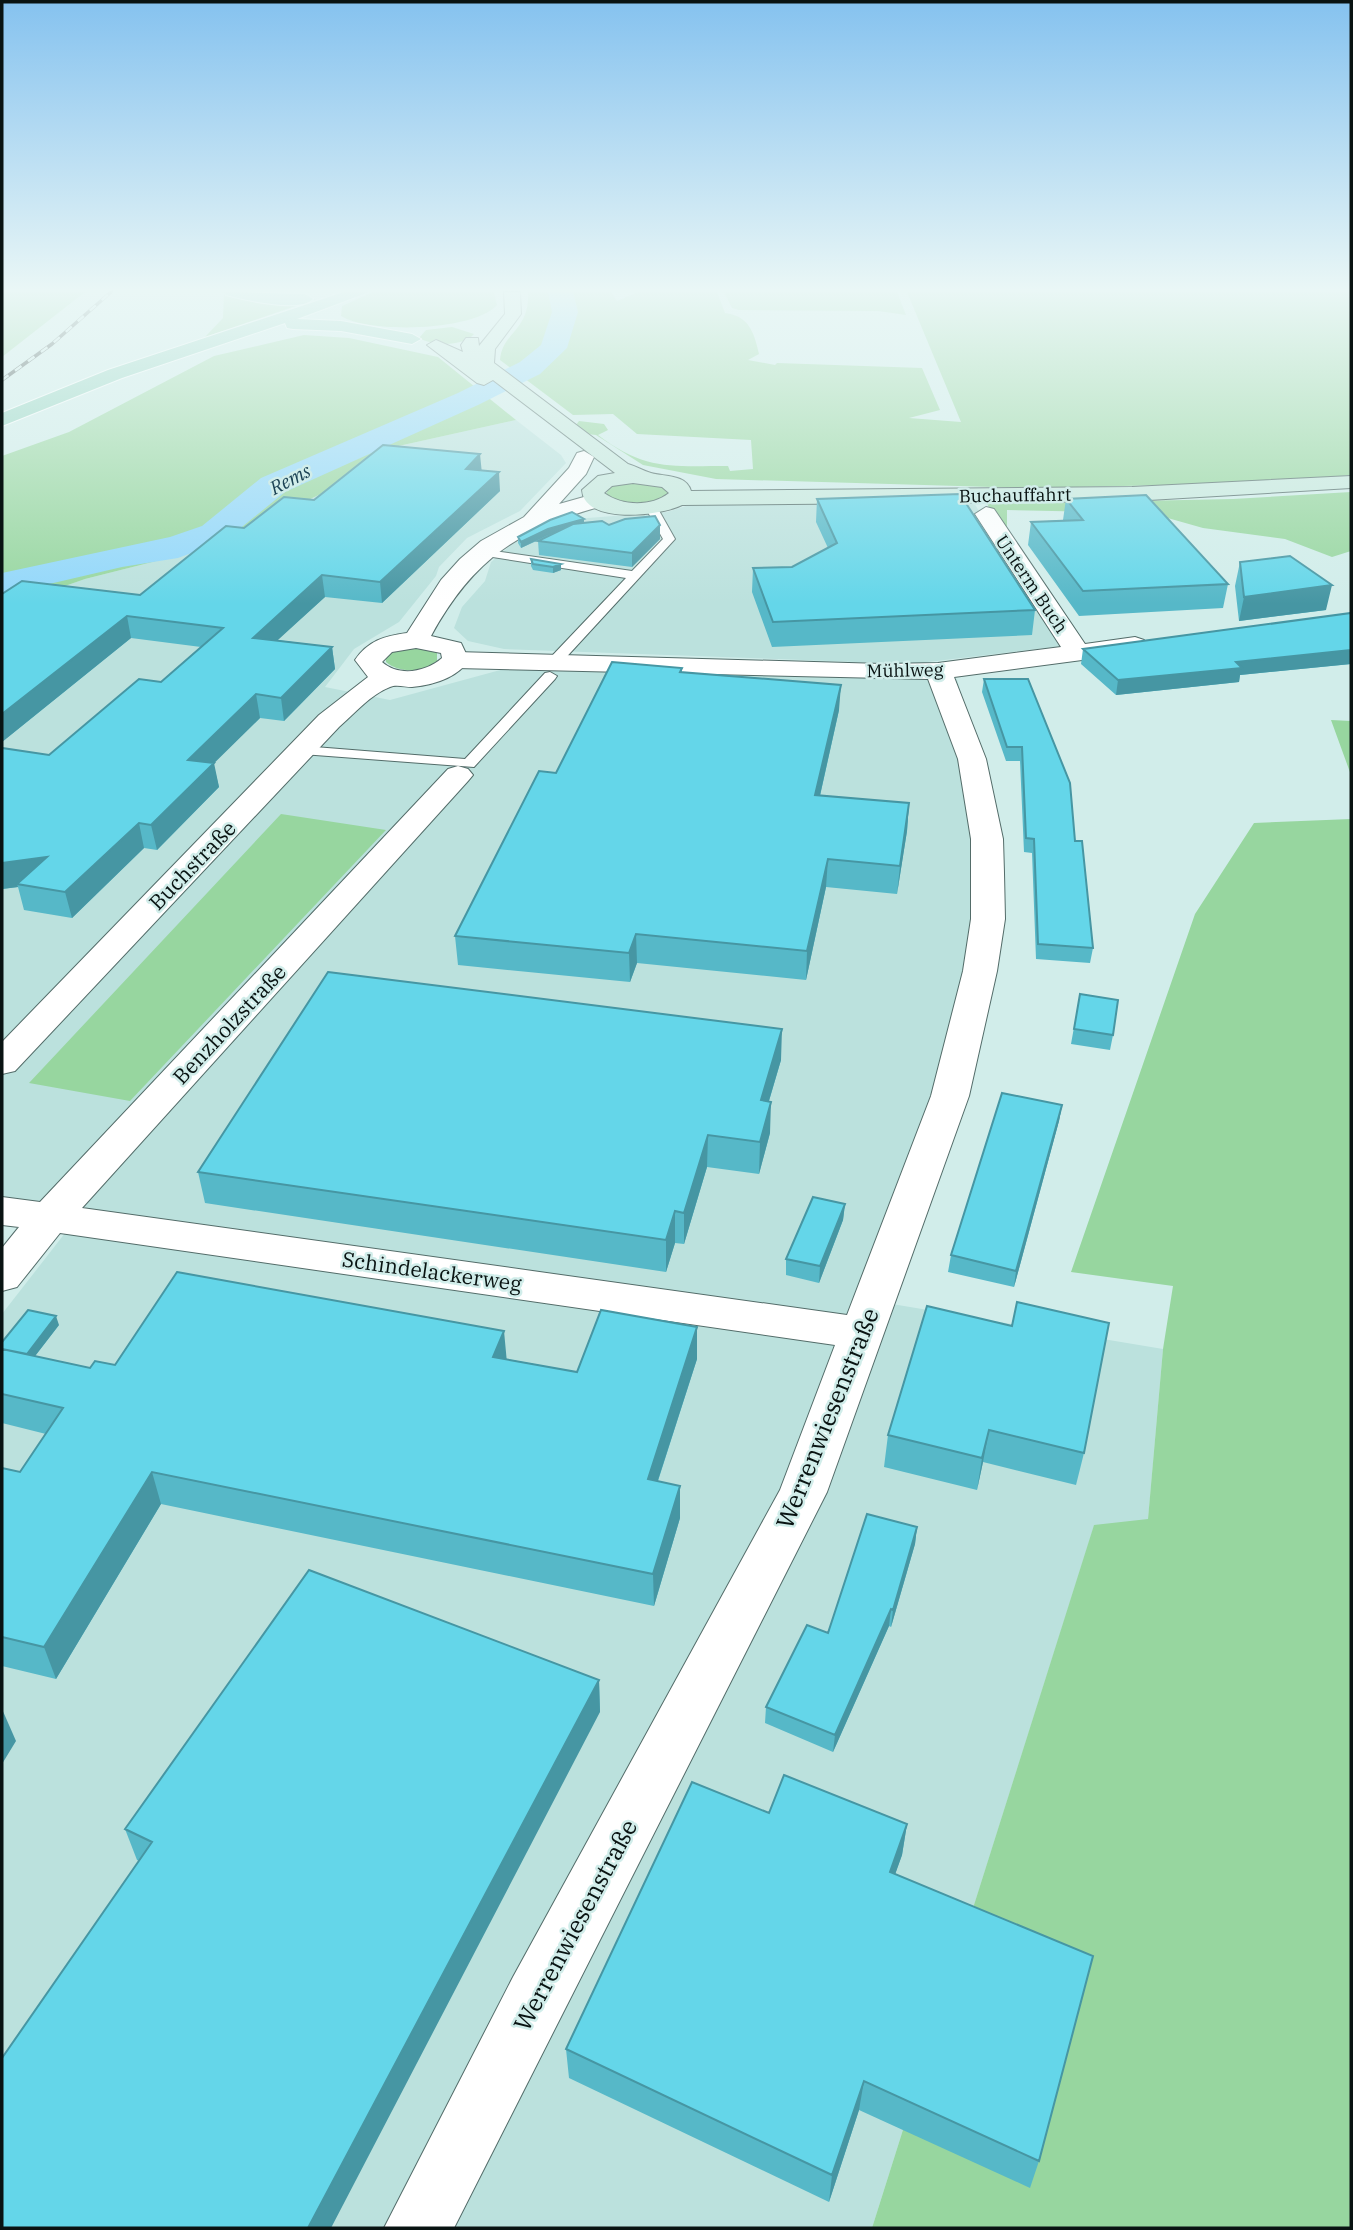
<svg xmlns="http://www.w3.org/2000/svg" width="1353" height="2230" viewBox="0 0 1353 2230" font-family="'IBM Plex Serif',serif">
	<style>
		.built { fill: #bbe1dd }
		.green { fill: #97d69f }
		.lines { fill: none; stroke-linecap: round; stroke-linejoin: round }
		.river { fill: #92d7fa; fill-rule: evenodd }
		.service-casing { stroke: #536c69; stroke-width: 2 }
		.minor-casing { stroke: #536c69; stroke-width: 2 }
		.tertiary-casing { stroke: #536c69; stroke-width: 2 }
		.secondary-casing { stroke: #536c69; stroke-width: 2 }
		.primary-casing { stroke: #fff; stroke-width: 2 }
		.service { fill: #fff; fill-rule: evenodd }
		.minor { fill: #fff; fill-rule: evenodd }
		.tertiary { fill: #fff; fill-rule: evenodd }
		.secondary { fill: #c8e9de; fill-rule: evenodd }
		.primary { fill: #91d3be; fill-rule: evenodd }
		.rail-casing { stroke: #2e3b3a; stroke-width: 3.5 }
		.rail { stroke: #d1edea; stroke-width: 2.5; stroke-dasharray: 8; stroke-linecap: butt }
		.wall { fill: #56b8c8 }
		.shaded-wall { fill: #4696a3 }
		.building { fill: #64d6e9; stroke: #4696a3; stroke-width: 2 }
		.labels { text-anchor: middle; dominant-baseline: central; stroke-width: 5; stroke-linejoin: round; paint-order: stroke }
		.far-street-label { font-size: 18px; fill: #091312; stroke: #d1edea }
		.far-water-label { font-size: 19px; font-style: italic; fill: #1b4254; stroke: #d1edea }
		.street-label { font-size: 21px; fill: #091312; stroke: #d1edea }
		.near-street-label { font-size: 24px; fill: #091312; stroke: #d1edea }
	</style>
	<rect width="100%" height="100%" fill="#d1edea"/>
	<!-- built -->
	<path class="built" d="M516 420 561 455 566 463 520 511 467 538 439 567 436 576 399 622 354 649 325 687 390 700 504 669 957 679 974 745 993 866 880 1302 1163 1349 1148 1520 1094 1526 872 2228H2V1314L83 1210 2 1203V608L85 579 204 549 340 485 394 447Z
		M699 502 974 503 1063 646 911 664 504 649 468 641 454 628 462 607 485 581 491 562 511 545 539 530 574 519 667 512Z"/>
	<!-- green -->
	<path class="green" d="M2 292H85L2 357Z
		M224 292 292 300 316 299 205 337 223 318Z
		M373 292H494L497 305C474 331 370 334 341 316L342 306Z
		M528 292H611L617 301 638 292H717L725 313C749 316 754 332 759 354L748 360 775 365 777 363 922 368 940 410 909 418 961 422 907 292H1351V475L1267 483 1027 488 716 479 643 465 596 435 579 433 573 429 579 421 604 424 608 430 598 435C645 471 672 466 728 466L730 471 753 469 751 440 637 434 613 414 573 415 500 360C502 332 530 331 528 292Z
		M724 292H897L906 315 878 311 739 310 732 308Z
		M452 327 474 334C463 347 433 346 419 338L426 330Z
		M304 335 349 338 438 357 516 420 394 447 340 485 204 549 85 579 2 608V456L69 432 214 356Z
		M621 483H658L671 491 666 500 630 505 605 495 611 486Z
		M1351 492V551L1332 557 1285 539 1203 528 1150 513 1007 510V528H1002L987 504 1233 499Z
		M418 647 437 653V661C424 672 400 674 386 662V658L394 651Z
		M1331 720 1351 721V775Z
		M281 814 386 830 130 1101 29 1083Z
		M1351 819V2228H872L1094 1525 1148 1519 1163 1349 1173 1286 1071 1272 1195 914 1254 823Z"/>
	<g class="lines">
		<!-- river -->
		<path class="river" d="M548 292H573L578 312 567 348 540 374 478 405 285 492 226 540 178 558 122 567 2 595V573L170 537 202 526 261 478 458 393 520 362 541 345 552 312Z"/>
		<defs>
			<path id="service" d="M651 504 657 507 675 539 560 664H550V658L626 578 480 555 474 552 480 549 632 571 663 539 645 507Z
				M550 672 557 676 555 679 474 767 302 754 295 750 302 746 465 759 545 673Z"/>
			<path id="minor" d="M986 507 994 509 1085 644 1135 637 1144 640 1148 645 1144 650 1135 653 954 677 986 759 1003 839 1004 873 1005 919 997 971 969 1096 827 1492 454 2228H384L513 1977 780 1490 835 1345 60 1233 17 1287 2 1291V1248L19 1227 2 1225V1197L40 1202 448 769 458 766 468 769 473 775 468 781 82 1208 847 1315 931 1096 963 971 971 919V839L958 759 928 679 456 668 447 666 443 660 447 654 456 652 883 664 938 663 1061 647 975 514Z"/>
			<path id="tertiary" d="M584 451 594 457 586 474 559 504 598 493 609 500 606 505C521 528 474 557 431 636L461 643 469 660C457 678 433 685 412 687 405 687 396 684 390 687 371 694 354 714 339 727L15 1071 2 1074V1042L319 715 368 677 355 660C368 641 384 636 407 633L441 580 460 559 481 541 524 517 569 468 577 453ZM416 648 441 653 442 658C426 672 399 677 382 662L392 652Z"/>
			<path id="secondary" d="M504 292H520L521 314 495 349 494 363 628 464C636 466 643 471 651 473 665 477 686 474 691 491L1132 487 1351 476V488L1132 501 682 505C661 516 584 525 582 490L598 476 615 473 493 380 484 385 477 383 427 345 436 340 463 352 461 345 466 338H478L479 346 505 314ZM633 483 662 487 669 493C651 507 622 506 604 493L612 486Z"/>
			<path id="primary" d="M224 292 305 294 313 299C300 313 245 300 226 295Z
				M344 292H369L297 319 341 321 412 334 421 339 412 344 341 331 293 329 287 328 285 323 122 378 2 426V413L108 370Z"/>
		</defs>
		<!-- service casing -->
		<use href="#service" class="service-casing"/>
		<!-- minor casing -->
		<use href="#minor" class="minor-casing"/>
		<!-- tertiary casing -->
		<use href="#tertiary" class="tertiary-casing"/>
		<!-- secondary casing -->
		<use href="#secondary" class="secondary-casing"/>
		<!-- primary casing -->
		<use href="#primary" class="primary-casing"/>
		<!-- service -->
		<use href="#service" class="service"/>
		<!-- minor -->
		<use href="#minor" class="minor"/>
		<!-- tertiary -->
		<use href="#tertiary" class="tertiary"/>
		<!-- secondary -->
		<use href="#secondary" class="secondary"/>
		<!-- primary -->
		<use href="#primary" class="primary"/>
		<defs>
			<path id="rail" d="M2 380 52 344 111 292"/>
		</defs>
		<!-- rail casing -->
		<use href="#rail" class="rail-casing"/>
		<!-- rail -->
		<use href="#rail" class="rail"/>
	</g>
	<!-- wall -->
	<path class="wall" d="M482 470 500 491 382 603 325 597 277 640 332 647 335 669 284 721 260 718 213 763 219 787 157 850 144 848 72 918 24 910 18 887 2 889 49 755 161 682 201 647 131 638 2 742 140 595 244 528 314 500Z
		M817 499 1035 610 1032 635 772 647 752 592 753 568 792 567 828 548 816 522Z
		M1066 499 1228 584 1223 608 1079 616 1028 545 1031 522 1063 520Z
		M584 519V523L609 525 660 539 632 567 539 555 538 541 552 534 521 548 518 543V537Z
		M531 559 561 564V570L553 573 533 570 531 566Z
		M1240 562 1326 610 1239 621 1235 586Z
		M1351 613V664L1240 675 1239 682 1116 695 1081 664 1083 649Z
		M682 668V672L839 710 820 796 909 803 907 831 897 894 826 887 806 980 637 963 630 982 458 965 455 936 556 773Z
		M984 679 1075 841 1093 948 1090 963 1036 959 1032 853 1024 852 1020 761H1006L982 692Z
		M1080 994 1113 1035 1110 1050 1071 1044Z
		M781 1060 769 1101 770 1133 759 1174 707 1167 684 1244 675 1243 666 1272 205 1203 198 1172Z
		M1062 1105 1059 1121 1014 1287 948 1272 951 1255Z
		M845 1204 843 1220 819 1283 786 1275V1259Z
		M927 1306 1084 1453 1076 1485 983 1462 977 1490 884 1467 888 1435Z
		M59 1325 35 1356 90 1368 115 1365 506 1359 577 1372 697 1327V1359L658 1481 680 1518 654 1606 161 1504 56 1679 2 1666V1468L20 1472 46 1434 2 1423V1342Z
		M917 1527 915 1544 891 1627 889 1626 833 1752 765 1723 766 1707Z
		M599 1680 600 1712 139 1861 137 1860 125 1829Z
		M769 1813 907 1824 902 1855 895 1874 1039 2161 1030 2188 859 2110 829 2202 569 2078 566 2049Z"/>
	<!-- shaded-wall -->
	<path class="shaded-wall" d="M480 454 482 474 466 469Z
		M499 472 500 491 382 603 380 582Z
		M584 519V525L548 535 521 548V542L548 529Z
		M660 525V539L632 567V553Z
		M561 564V570L553 573V567Z
		M322 575 325 597 256 660 253 638Z
		M1332 585 1326 610 1239 621 1244 597Z
		M127 616 131 638 2 742V714Z
		M332 647 335 669 284 721 281 698Z
		M1351 650V664L1240 675 1239 682 1116 695 1118 680 1236 662Z
		M841 685 839 710 814 822 815 795Z
		M256 694 260 718 193 784 188 760Z
		M214 763 219 787 157 850 151 825Z
		M909 803 907 831 897 894 900 866Z
		M139 823 144 848 72 918 65 892Z
		M47 857 17 884 18 887 2 889V863Z
		M828 859 826 887 806 980 807 951Z
		M636 934 637 963 630 982 629 953Z
		M782 1029 781 1060 760 1131 761 1100Z
		M771 1102 770 1133 759 1174 760 1142Z
		M1062 1105 1059 1121 1014 1287 1016 1271Z
		M708 1135 707 1167 684 1244V1213Z
		M845 1204 843 1220 819 1283 820 1266Z
		M675 1211V1243L666 1272V1240Z
		M56 1316 59 1325 22 1373 20 1364Z
		M697 1327V1359L648 1511V1479Z
		M504 1331 507 1363 493 1357Z
		M989 1430 983 1462 977 1490 982 1458Z
		M152 1472 161 1504 56 1679 44 1647Z
		M680 1486V1518L654 1606 653 1574Z
		M917 1527 915 1544 891 1627 893 1610Z
		M891 1609 889 1626 833 1752 835 1735Z
		M599 1680 600 1712 331 2228H308Z
		M2 1709 16 1741 2 1764Z
		M907 1824 902 1855 885 1903 890 1872Z
		M864 2081 859 2110 829 2202 832 2175Z"/>
	<!-- building -->
	<path class="building" d="M383 445 480 454 466 469 499 472 380 582 322 575 253 638 332 647 281 698 256 694 188 760 214 763 151 825 139 823 65 892 17 884 47 857 2 863V748L49 755 139 679 161 682 223 628 127 616 2 714V594L22 581 140 595 226 526 244 528 284 497 314 500Z
		M960 494 1035 610 773 622 753 568 792 567 837 543 817 499Z
		M1146 495 1228 584 1083 591 1031 522 1083 520 1066 499Z
		M572 512 584 519 548 529 521 542 518 537 550 520Z
		M655 516 660 525 632 553 538 541 573 524 602 521 609 525 625 519Z
		M1290 556 1332 585 1244 597 1240 562Z
		M531 559 561 564 553 567 533 564Z
		M1351 613V650L1236 662 1242 668 1118 680 1083 649Z
		M612 662 682 668 680 672 841 685 815 795 909 803 900 866 828 859 807 951 636 934 629 953 455 936 539 771 556 773Z
		M984 679H1028L1070 783 1075 841H1082L1093 948 1038 944 1034 839 1026 838 1022 747H1007Z
		M328 972 782 1029 761 1100 771 1102 760 1142 708 1135 684 1213 675 1211 666 1240 198 1172Z
		M1080 994 1118 1000 1113 1035 1074 1029Z
		M1002 1093 1062 1105 1016 1271 951 1255Z
		M813 1197 845 1204 820 1266 786 1259Z
		M177 1272 504 1331 493 1357 577 1372 601 1310 697 1327 648 1479 680 1486 653 1574 152 1472 44 1647 2 1637V1468L20 1472 63 1408 2 1394V1349L90 1368 95 1361 115 1365Z
		M1017 1302 1109 1323 1084 1453 989 1430 982 1458 888 1435 927 1306 1012 1326Z
		M28 1310 56 1316 27 1354 2 1349V1342Z
		M867 1514 917 1527 893 1610 891 1609 835 1735 766 1707 807 1625 828 1633Z
		M309 1570 599 1680 308 2228H2V2058L152 1842 125 1829Z
		M784 1775 907 1824 890 1872 1093 1956 1039 2161 864 2081 832 2175 566 2049 692 1782 769 1813Z"/>
	<!-- sky -->
	<linearGradient id="sky" x2="0" y2="1"><stop stop-color="#85c2ef"/><stop offset="0.48" stop-color="#eaf7f6"/><stop offset="1" stop-color="#eaf7f6" stop-opacity="0"/></linearGradient>
	<rect width="1353" height="604" fill="url(#sky)"/>
	<g class="labels">
		<!-- far-street labels -->
		<g class="far-street-label">
			<text transform="translate(1015 495) rotate(-1)">Buchauffahrt</text>
			<text transform="translate(1032 584) rotate(56)">Unterm Buch</text>
			<text transform="translate(905 670) rotate(-1)">Mühlweg</text>
		</g>
		<!-- far-water labels -->
		<g class="far-water-label">
			<text transform="translate(290 479) rotate(-28)">Rems</text>
		</g>
		<!-- street labels -->
		<g class="street-label">
			<text transform="translate(192 865) rotate(-46)">Buchstraße</text>
			<text transform="translate(229 1024) rotate(-47)">Benzholzstraße</text>
			<text transform="translate(432 1271) rotate(8)">Schindelackerweg</text>
		</g>
		<!-- near-street labels -->
		<g class="near-street-label">
			<text transform="translate(827 1418) rotate(-68)">Werrenwiesenstraße</text>
			<text transform="translate(575 1925) rotate(-62)">Werrenwiesenstraße</text>
		</g>
	</g>
	<!-- border -->
	<rect width="1353" height="2230" fill="none" stroke="#091312" stroke-width="7"/>
</svg>
